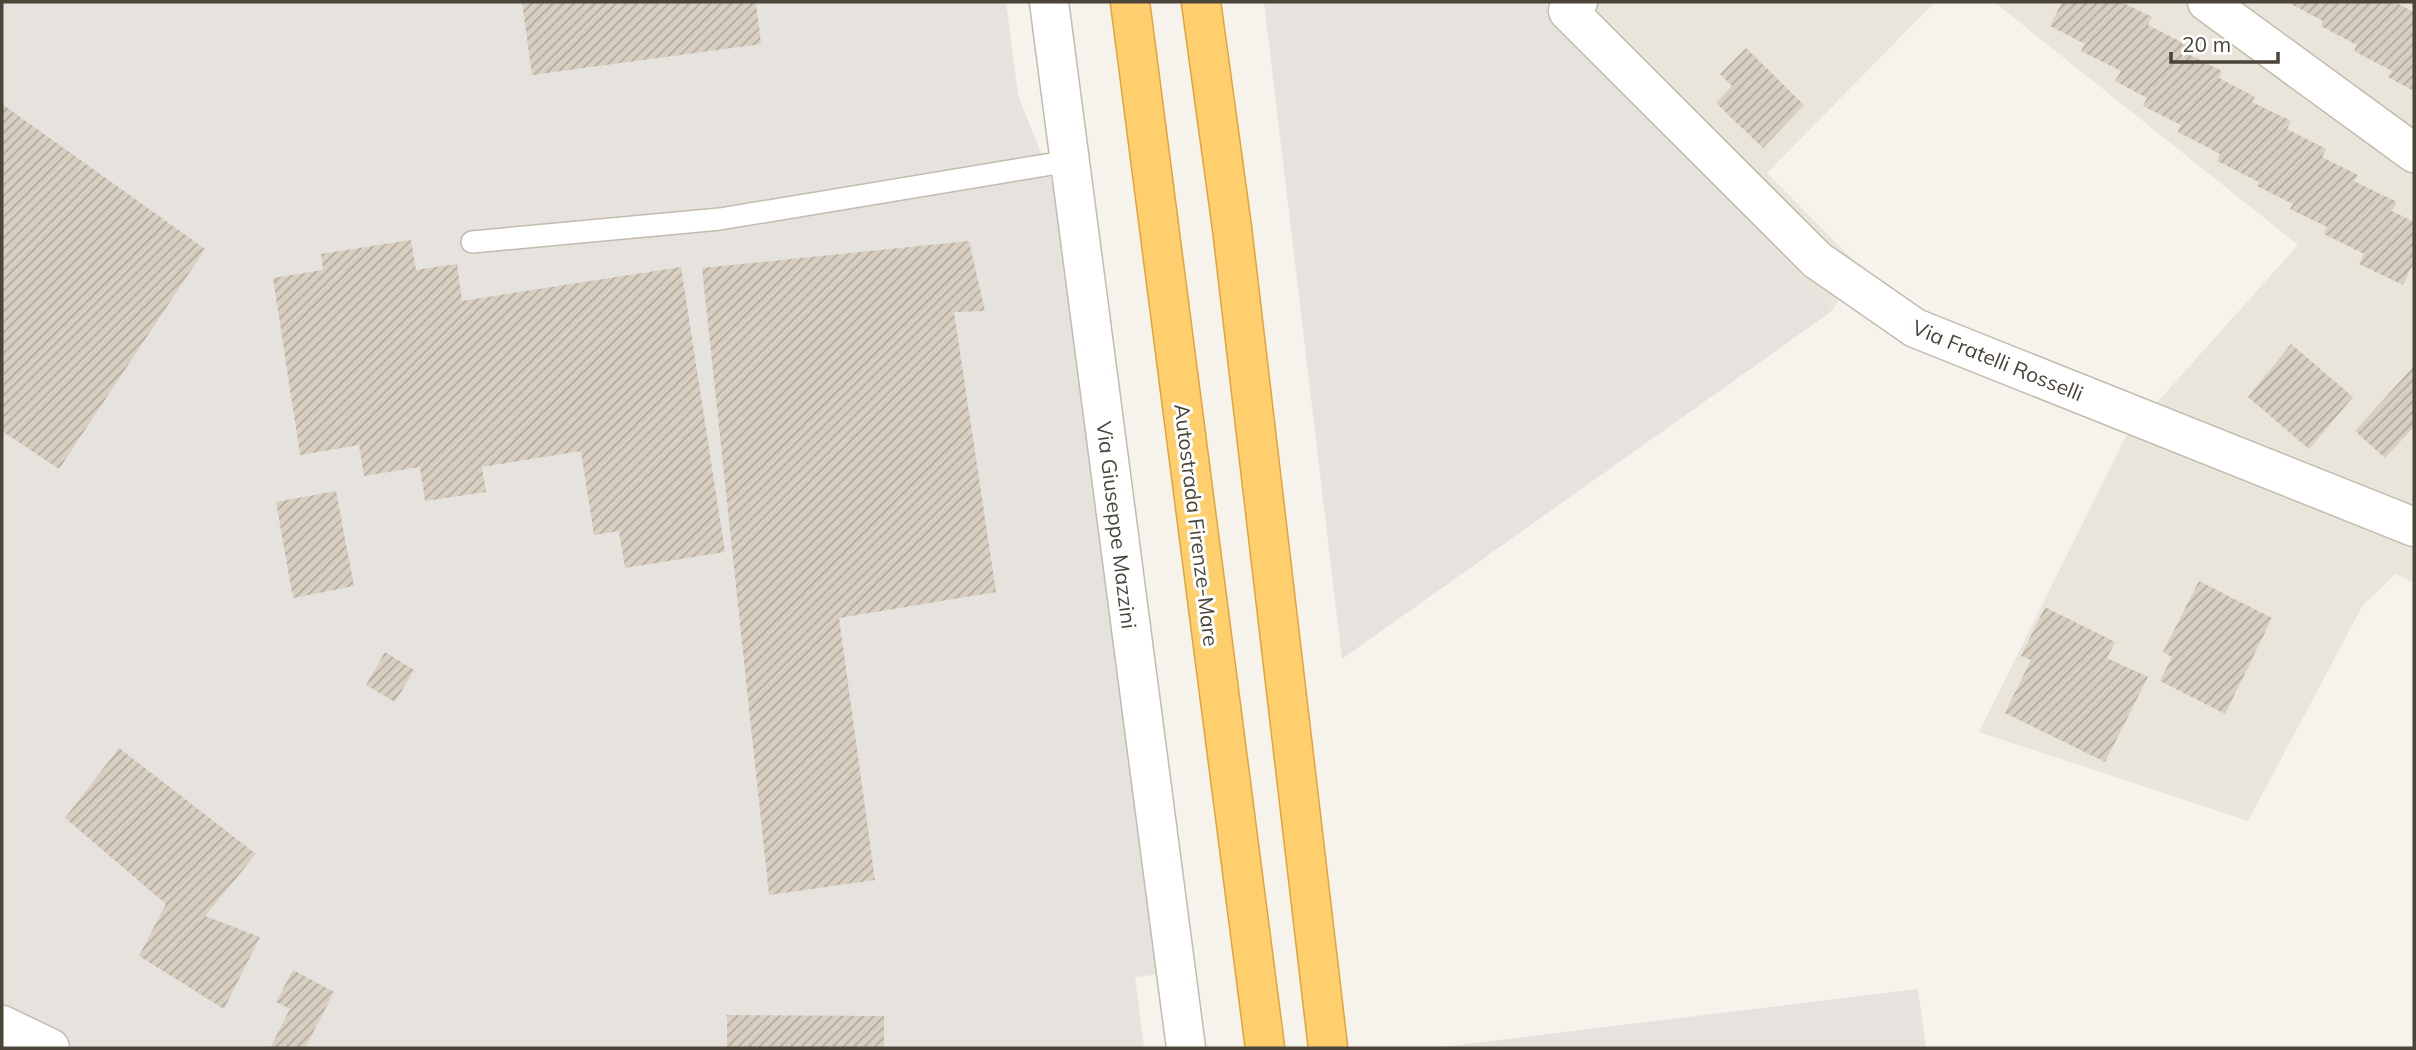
<svg xmlns="http://www.w3.org/2000/svg" width="2416" height="1050" viewBox="0 0 2416 1050" font-family="Mulish,sans-serif">
	<style>
		.residential { fill: #eae5da }
		.industrial { fill: #e6e2dd }
		.building { fill: url(#building-hatch) }
		.lines { fill: none; stroke-linecap: round; stroke-linejoin: round }
		.lane-casing { stroke: #c2bbae; stroke-width: 24 }
		.street-casing { stroke: #c2bbae; stroke-width: 41 }
		.highway-casing { stroke: #e0a43c; stroke-width: 41 }
		.lane { stroke: #fff; stroke-width: 21 }
		.street { stroke: #fff; stroke-width: 38 }
		.highway { stroke: #ffcf6e; stroke-width: 38 }
		.labels { text-anchor: middle; dominant-baseline: central; stroke-width: 6; stroke-linejoin: round; paint-order: stroke }
		.street-label { font-size: 21px; fill: #4b4439; stroke: #fff }
	</style>
	<defs>
		<pattern id="building-hatch" width="6" height="6" patternUnits="userSpaceOnUse" patternTransform="scale(1.75)"><rect width="6" height="6" fill="#d8cfc1"/><path d="M-1 1l2-2M0 6l6-6M5 7l2-2" fill="none" stroke="#b1aa9e"/></pattern>
	</defs>
	<rect width="100%" height="100%" fill="#f6f3ec"/>
	<!-- residential -->
	<path class="residential" d="M1548 2H1935L1767 173 1860 267 1832 311Z
		M1994 2H2414V583L2396 574 2363 605 2248 821 1979 732 2125 438 2298 245Z"/>
	<!-- industrial -->
	<path class="industrial" d="M2 2H1006L1018 95 1057 194 1162 974 1135 977 1144 1048H22L2 1037Z
		M1264 2H1548L1832 311 1342 659Z
		M1918 989 1926 1048H1433Z"/>
	<!-- building -->
	<path class="building" d="M522 2H756L761 44 532 75Z
		M2062 2H2121L2152 17 2148 25 2187 45 2184 52 2222 71 2219 78 2255 97 2252 102 2291 121 2287 129 2326 149 2322 157 2358 175 2354 181 2397 202 2392 211 2414 222V262L2403 285 2359 264 2364 254 2324 234 2327 227 2290 209 2293 204 2257 186 2259 182 2217 161 2220 154 2178 132 2181 125 2143 106 2147 98 2115 81 2121 71 2081 51 2085 44 2050 26Z
		M2287 2H2395L2414 12V91L2388 77 2392 71 2354 51 2357 45 2321 26 2323 21Z
		M1746 48 1804 105 1763 148 1716 103 1732 86 1720 74Z
		M2 104 205 249 59 469 2 431Z
		M411 240 416 270 457 264 462 301 681 267 725 552 625 568 619 531 594 535 581 451 482 467 486 492 425 501 420 467 364 476 359 445 300 455 273 278 323 270 321 254Z
		M969 241 985 311 954 312 996 592 839 618 875 880 769 895 702 268Z
		M2291 344 2353 397 2309 449 2248 397Z
		M2414 366V427L2385 458 2355 431Z
		M336 491 354 586 293 598 276 502Z
		M2199 581 2272 618 2225 714 2160 681 2172 657 2163 652Z
		M2045 607 2115 642 2107 658 2148 677 2105 762 2005 713 2031 660 2021 656Z
		M385 652 414 670 395 702 366 685Z
		M119 748 256 854 205 916 260 937 224 1009 139 956 166 904 65 818Z
		M293 970 334 992 305 1048H270L290 1009 276 1002Z
		M727 1015 884 1016V1048H727Z"/>
	<g class="lines">
		<defs>
			<path id="lane" d="M472 242 720 219 1070 161"/>
			<path id="street" d="M1049 2 1186 1048
				M1578 2 1568 11 1817 260 1915 328 2414 527
				M2207 2 2414 153
				M2 1025 50 1048"/>
			<path id="highway" d="M1130 2 1265 1048
				M1201 2 1232 228 1328 1048"/>
		</defs>
		<!-- lane casing -->
		<use href="#lane" class="lane-casing"/>
		<!-- street casing -->
		<use href="#street" class="street-casing"/>
		<!-- highway casing -->
		<use href="#highway" class="highway-casing"/>
		<!-- lane -->
		<use href="#lane" class="lane"/>
		<!-- street -->
		<use href="#street" class="street"/>
		<!-- highway -->
		<use href="#highway" class="highway"/>
	</g>
	<g class="labels">
		<!-- street labels -->
		<g class="street-label">
			<text transform="translate(1998 360) rotate(22)">Via Fratelli Rosselli</text>
			<text transform="translate(1117 525) rotate(83)">Via Giuseppe Mazzini</text>
			<text transform="translate(1197 525) rotate(83)">Autostrada Firenze-Mare</text>
		</g>
	</g>
	<!-- border -->
	<rect width="2416" height="1050" fill="none" stroke="#4b4439" stroke-width="7"/>
	<!-- scale -->
	<path d="M2171 52v10h107v-10" fill="none" stroke="#4b4439" stroke-width="3.5"/>
	<text x="2182" y="52" font-size="21" fill="#4b4439" stroke="#ffffff" stroke-width="5" paint-order="stroke">20 m</text>
</svg>
